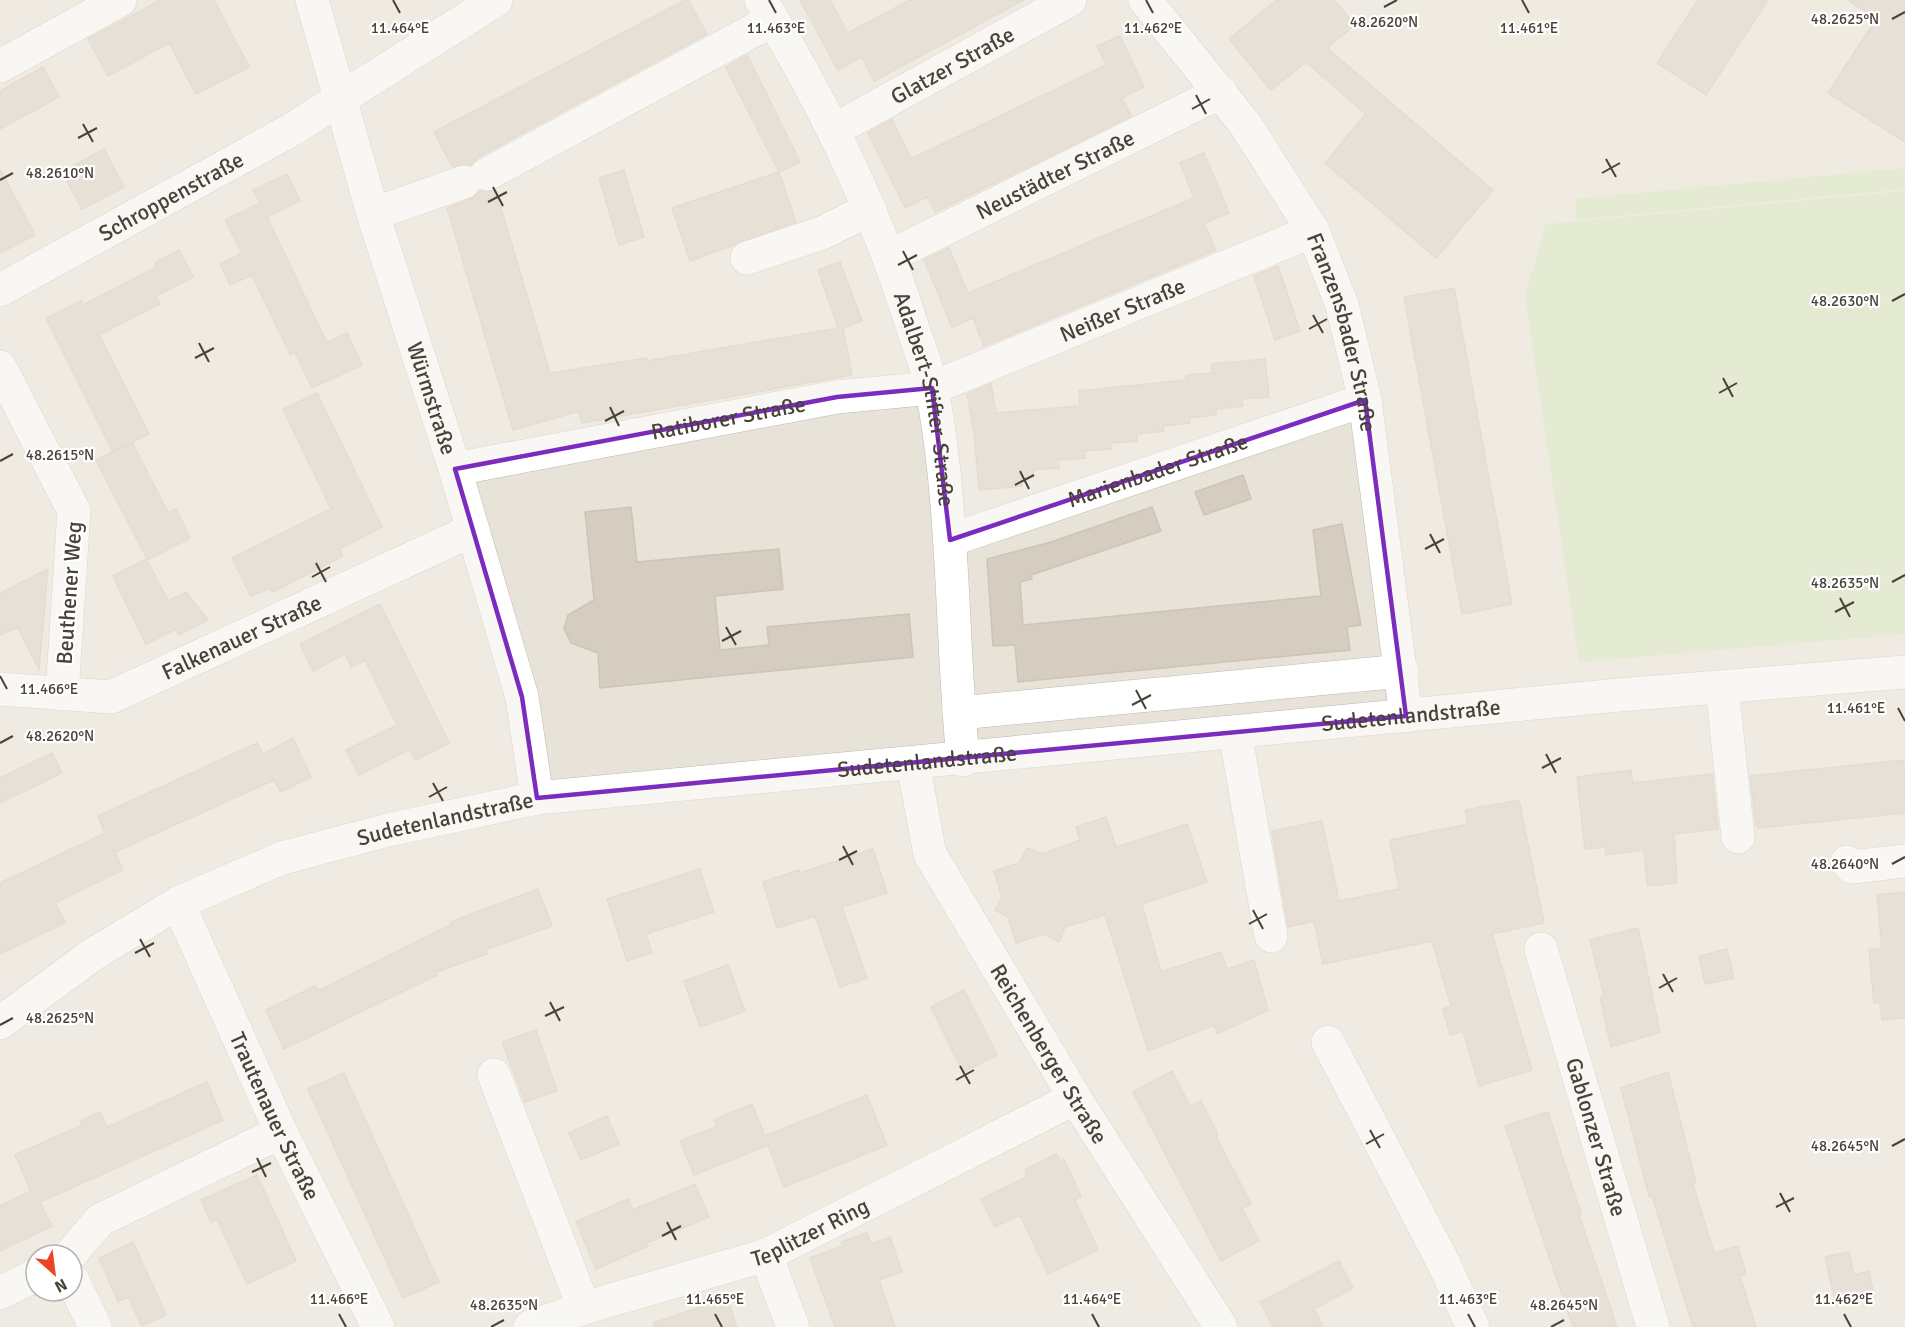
<svg xmlns="http://www.w3.org/2000/svg" width="1905" height="1327" viewBox="0 0 1905 1327" font-family="Signika,sans-serif">
	<style>
		.residential { fill: #e8e3d9; fill-rule: evenodd }
		.education { fill: #ece5d5 }
		.green { fill: #d0e5b6 }
		.building { fill: #d5cdc0; stroke: #cfc4b4; stroke-width: 1.5 }
		.lines { fill: none; stroke-linecap: round; stroke-linejoin: round }
		.minor-casing { stroke: #bfb8ad; stroke-width: 34 }
		.minor { stroke: #fff; stroke-width: 33 }
		.marked { fill: none; stroke: #7b2cbf; stroke-width: 4.5; stroke-linejoin: round }
		.ticks { fill: none; stroke: #484238; stroke-width: 2 }
		.labels { text-anchor: middle; dominant-baseline: central; stroke-width: 4.5; stroke-linejoin: round; paint-order: stroke }
		.street-label { font-size: 22px; fill: #484238; stroke: #fff }
		.ticks-label { font-size: 15px; text-anchor: middle; fill: #484238; stroke: #fff; stroke-width: 4.5; stroke-linejoin: round; paint-order: stroke }
	</style>
	<rect width="100%" height="100%" fill="#f4f1ea"/>
	<!-- residential -->
	<path class="residential" d="M0 0H1905V1327H0ZM36 1255H72V1291H36Z"/>
	<!-- education -->
	<path class="education" d="M1391 0H1905V191L1575 221 1446 112 1410 66 1402 22Z"/>
	<!-- green -->
	<path class="green" d="M1905 168V189L1577 220 1575 199Z
		M1905 191V634L1579 662 1525 296 1546 224Z"/>
	<!-- building -->
	<path class="building" d="M161 0H214L249 67 196 94 169 43 108 76 88 39Z
		M685 0H688L707 34 478 157 471 165 452 166 434 132Z
		M800 0H830L848 33 910 0H1024L874 81 862 57 838 70Z
		M1277 0H1334L1355 25 1327 48 1493 190 1436 258 1325 163 1366 114 1306 62 1271 90 1229 39Z
		M1698 0H1768L1706 95 1657 63Z
		M1848 0H1905V142L1828 93 1876 19Z
		M1120 36 1144 87 1122 98 1131 116 935 212 927 197 905 208 868 133 892 119 911 159 1106 65 1097 46Z
		M747 55 800 162 779 172 726 67Z
		M43 67 59 97 0 129V91Z
		M104 149 124 187 82 209 62 172Z
		M1204 153 1229 213 1204 223 1216 250 984 346 973 318 952 327 924 260 949 248 968 293 1194 198 1180 163Z
		M0 169 35 235 0 253Z
		M624 170 644 237 619 245 599 178Z
		M779 172 796 222 690 261 672 208Z
		M287 174 300 201 267 217 327 343 347 333 362 365 312 388 295 352 290 354 252 275 230 285 220 264 242 253 225 220 260 203 253 190Z
		M480 191H496L550 373 647 358V361L838 328 818 270 840 262 862 321 843 328 852 375 582 423 579 411 513 430 447 208 471 199Z
		M179 250 193 277 156 296 160 304 99 335 149 434 113 452 46 318 81 301 83 305 157 267 155 263Z
		M1278 266 1300 331 1275 340 1254 276Z
		M1454 288 1512 604 1462 614 1404 297Z
		M1265 359 1269 397 1242 399 1243 406 1216 409V415L1189 418 1190 423 1163 426 1164 431 1137 434V441L1111 443V449L1084 451 1085 458 1058 460 1059 468 1033 470 1034 477 1021 478 1022 486 979 490 974 432 967 394 991 384 996 413 1080 406 1079 391 1186 380V375L1212 373V364Z
		M317 393 382 527 339 549 343 556 325 565 273 592 270 588 251 596 232 558 331 509 283 409Z
		M132 442 168 513 176 509 190 538 147 560 168 601 186 592 208 620 179 635 176 629 146 644 113 576 147 559 96 460Z
		M1243 475 1251 499 1204 515 1195 492Z
		M631 507 637 562 779 549 783 589 715 596 720 650 769 645 767 627 909 614 913 657 600 688 598 653 571 643 564 629 568 615 594 600 585 512Z
		M1152 507 1161 531 1031 575 1032 579 1020 582 1023 625 1321 596 1313 530 1342 524 1361 625 1347 627 1350 650 1018 682 1015 645 993 646 987 559 1051 542Z
		M48 569 39 669 17 627 0 635V593Z
		M380 604 449 743 415 760 410 749 359 775 346 750 397 725 365 660 351 667 345 654 313 671 300 644Z
		M293 738 311 777 281 792 274 780 115 852 123 870 55 903 65 923 0 954V883L105 833 98 816 257 743 263 754Z
		M52 753 62 773 0 803V778Z
		M1904 760 1905 813 1758 828 1756 825 1750 776Z
		M1631 770 1633 783 1712 774 1718 829 1674 834 1677 883 1647 886 1644 850 1606 855 1605 847 1585 849 1577 777Z
		M1519 800 1544 923 1492 934 1532 1070 1479 1086 1463 1031 1450 1035 1443 1009 1451 1006 1432 941 1323 964 1314 921 1288 927 1272 831 1322 821 1339 901 1399 889 1390 840 1468 824 1465 810Z
		M1106 817 1116 847 1187 824 1207 882 1142 904 1161 972 1221 952 1227 969 1254 960 1268 1010 1217 1034 1215 1025 1148 1051 1105 915 1065 927 1059 942 1044 934 1016 943 1008 917 995 910 1002 898 994 871 1019 863 1027 848 1043 854 1080 840 1076 827Z
		M873 849 887 893 842 907 867 978 840 987 815 916 777 928 763 882 799 870 800 873Z
		M700 869 714 912 646 934 652 953 627 961 607 899Z
		M538 889 552 926 485 950 487 954 436 972 437 975 284 1049 266 1010 315 986 318 991 452 924 451 922Z
		M1905 892V1018L1882 1020 1880 1002 1874 1003 1869 950 1882 948 1877 895Z
		M1638 928 1660 1032 1611 1047 1600 997 1604 996 1590 940Z
		M1727 949 1734 978 1705 984 1699 956Z
		M728 965 745 1011 700 1027 684 981Z
		M964 990 997 1055 963 1072 931 1007Z
		M536 1030 557 1091 525 1102 502 1042Z
		M1172 1071 1190 1106 1201 1101 1218 1134 1216 1136 1251 1204 1242 1208 1259 1241 1221 1261 1133 1092Z
		M1668 1072 1696 1183 1693 1184 1714 1253 1738 1246 1746 1274 1740 1276 1756 1327H1693L1652 1196H1649L1621 1088Z
		M344 1073 439 1282 403 1298 308 1089Z
		M207 1082 223 1120 40 1202 52 1226 0 1251V1206L31 1191 15 1155 82 1125 80 1121 100 1112 107 1127Z
		M867 1095 887 1145 784 1187 768 1145 694 1175 680 1141 717 1127 714 1120 752 1104 765 1136Z
		M1548 1112 1581 1214 1579 1215 1617 1327H1573L1505 1126Z
		M607 1116 619 1144 581 1160 569 1133Z
		M1056 1154 1061 1161 1064 1159 1081 1196 1075 1200 1098 1250 1048 1274 1020 1215 995 1227 981 1199 1027 1177 1025 1170Z
		M257 1175 296 1261 247 1284 217 1219 211 1222 201 1200Z
		M695 1184 709 1217 647 1243 648 1246 596 1269 576 1222 628 1199 633 1210Z
		M867 1233 871 1244 890 1237 902 1272 879 1280 895 1327H835L810 1258 843 1246 841 1242Z
		M133 1242 166 1315 142 1326 128 1297 118 1302 99 1258Z
		M1849 1252 1854 1275 1869 1271 1874 1296 1836 1305 1825 1257Z
		M1339 1261 1353 1288 1314 1309 1323 1327H1273L1260 1302Z
		M727 1298 737 1327H654L653 1323Z"/>
	<g class="lines">
		<defs>
			<g id="minor">
				<path id="s1" d="M312 0 373 214 455 469 522 697 537 798"/>
				<path id="s2" d="M761 0C822 100 873 204 909 316 916 340 927 364 932 389 955 511 951 636 963 760"/>
				<path id="s3" d="M1145 0 1245 124 1313 231 1342 305 1365 400 1406 716"/>
				<path d="M0 66 120 0"/>
				<path id="s4" d="M834 130 1070 0"/>
				<path d="M487 174 773 20"/>
				<path d="M373 214 464 182"/>
				<path id="s5" d="M890 256 1221 92"/>
				<path d="M747 258 822 233 870 209"/>
				<path id="s6" d="M0 290 291 130 496 0"/>
				<path d="M0 367 74 511 62 694"/>
				<path id="s7" d="M455 469 837 397 932 388 1313 231"/>
				<path id="s8" d="M950 540 1365 400"/>
				<path d="M1722 687 1738 837"/>
				<path id="s9" d="M0 689 111 697 473 530"/>
				<path d="M959 713 1402 671"/>
				<path d="M1235 732 1271 936"/>
				<path id="s10" d="M913 764 930 854 1075 1098 1221 1327"/>
				<path d="M1847 862 1852 867 1905 861"/>
				<path id="s11" d="M178 903 281 1132 378 1327"/>
				<path id="s12" d="M1541 949 1653 1327"/>
				<path id="s13" d="M0 1023 92 955 178 903 282 858 388 830 537 798 1619 695 1905 672"/>
				<path d="M1328 1042 1443 1262 1473 1327"/>
				<path d="M494 1075 584 1308"/>
				<path d="M70 1255 100 1220 281 1132"/>
				<path d="M766 1255 793 1327"/>
				<path d="M72 1279 95 1327"/>
				<path d="M0 1293 36 1275"/>
				<path id="s14" d="M530 1327 584 1308 766 1255 1075 1098"/>
			</g>
		</defs>
		<!-- minor casing -->
		<use href="#minor" class="minor-casing"/>
		<!-- minor -->
		<use href="#minor" class="minor"/>
	</g>
	<!-- marked area -->
	<path d="M0 0H1905V1327H0ZM932 388 950 540 1365 400 1406 716 537 798 522 697 455 469 837 397Z" fill="#f4f1ea" fill-opacity=".55" fill-rule="evenodd"/>
	<path class="marked" d="M932 388 950 540 1365 400 1406 716 537 798 522 697 455 469 837 397Z"/>
	<!-- ticks -->
	<path class="ticks" d="M393 0 400 13M769 0 776 13M1146 0 1153 13M1522 0 1529 13M1384 7 1397 0M1892 19 1905 12M1196 95 1206 114M1192 109 1210 99M83 124 93 142M78 138 97 128M1606 159 1616 177M1602 173 1620 163M0 180 13 173M493 187 503 206M488 202 507 192M903 251 913 270M898 265 917 255M1892 301 1905 294M1313 315 1323 333M1309 329 1327 319M199 343 209 362M195 358 214 348M1723 378 1733 397M1719 393 1737 383M610 407 619 426M605 421 624 411M0 461 13 454M1020 471 1029 489M1015 485 1034 475M1430 534 1440 553M1425 549 1444 539M316 563 326 582M312 577 330 567M1892 582 1905 575M1840 598 1850 617M1835 612 1854 602M726 627 736 645M722 641 741 631M0 676 7 689M1136 690 1146 709M1132 705 1151 695M1898 708 1905 721M0 743 13 736M1546 754 1556 773M1542 768 1561 758M433 783 443 801M429 797 447 787M843 846 853 865M839 860 857 851M1892 864 1905 857M1253 910 1263 929M1249 924 1267 914M140 939 150 957M135 953 154 943M1663 974 1673 992M1659 988 1677 978M550 1002 560 1021M545 1016 564 1007M0 1025 13 1018M960 1066 970 1084M956 1080 974 1070M1370 1130 1380 1148M1366 1144 1384 1134M1892 1146 1905 1139M257 1158 266 1177M252 1172 271 1163M1780 1193 1790 1212M1776 1207 1794 1198M667 1222 676 1240M662 1236 681 1226M339 1314 346 1327M715 1314 722 1327M1092 1314 1099 1327M1468 1314 1475 1327M1844 1314 1851 1327M491 1327 504 1320M1551 1327 1564 1320"/>
	<g class="labels">
		<!-- street labels -->
		<g class="street-label">
			<text stroke="none"><textPath href="#s4" startOffset="135">Glatzer Straße</textPath></text>
			<text stroke="none"><textPath href="#s5" startOffset="184">Neustädter Straße</textPath></text>
			<text stroke="none"><textPath href="#s6" startOffset="195">Schroppenstraße</textPath></text>
			<text stroke="none"><textPath href="#s7" startOffset="690">Neißer Straße</textPath></text>
			<text stroke="none"><textPath href="#s3" startOffset="392">Franzensbader Straße</textPath></text>
			<text stroke="none"><textPath href="#s1" startOffset="416">Würmstraße</textPath></text>
			<text stroke="none"><textPath href="#s2" startOffset="435">Adalbert-Stifter-Straße</textPath></text>
			<text stroke="none"><textPath href="#s7" startOffset="278">Ratiborer Straße</textPath></text>
			<text stroke="none"><textPath href="#s8" startOffset="219">Marienbader Straße</textPath></text>
			<text transform="translate(69 593) rotate(-86)">Beuthener Weg</text>
			<text stroke="none"><textPath href="#s9" startOffset="255">Falkenauer Straße</textPath></text>
			<text stroke="none"><textPath href="#s13" startOffset="1468">Sudetenlandstraße</textPath></text>
			<text stroke="none"><textPath href="#s13" startOffset="982">Sudetenlandstraße</textPath></text>
			<text stroke="none"><textPath href="#s13" startOffset="496">Sudetenlandstraße</textPath></text>
			<text stroke="none"><textPath href="#s10" startOffset="324">Reichenberger Straße</textPath></text>
			<text stroke="none"><textPath href="#s11" startOffset="234">Trautenauer Straße</textPath></text>
			<text stroke="none"><textPath href="#s12" startOffset="196">Gablonzer Straße</textPath></text>
			<text stroke="none"><textPath href="#s14" startOffset="296">Teplitzer Ring</textPath></text>
		</g>
	</g>
	<g class="ticks-label">
		<text x="1845" y="24">48.2625°N</text>
		<text x="1384" y="27">48.2620°N</text>
		<text x="400" y="33">11.464°E</text>
		<text x="776" y="33">11.463°E</text>
		<text x="1153" y="33">11.462°E</text>
		<text x="1529" y="33">11.461°E</text>
		<text x="60" y="178">48.2610°N</text>
		<text x="1845" y="306">48.2630°N</text>
		<text x="60" y="460">48.2615°N</text>
		<text x="1845" y="588">48.2635°N</text>
		<text x="49" y="694">11.466°E</text>
		<text x="1856" y="713">11.461°E</text>
		<text x="60" y="741">48.2620°N</text>
		<text x="1845" y="869">48.2640°N</text>
		<text x="60" y="1023">48.2625°N</text>
		<text x="1845" y="1151">48.2645°N</text>
		<text x="339" y="1304">11.466°E</text>
		<text x="715" y="1304">11.465°E</text>
		<text x="1092" y="1304">11.464°E</text>
		<text x="1468" y="1304">11.463°E</text>
		<text x="1844" y="1304">11.462°E</text>
		<text x="504" y="1310">48.2635°N</text>
		<text x="1564" y="1310">48.2645°N</text>
	</g>
	<!-- north arrow -->
	<g transform="translate(54 1273) rotate(152)"><circle r="28" fill="#ffffff" stroke="#b6b3af" stroke-width="1.5"/>
	<path d="M0-4.5L10 22L0 15L-10 22Z" fill="#ed4428"/>
	<text y="-9" font-size="16" font-weight="bold" text-anchor="middle" fill="#484238">N</text>
	</g>
</svg>
